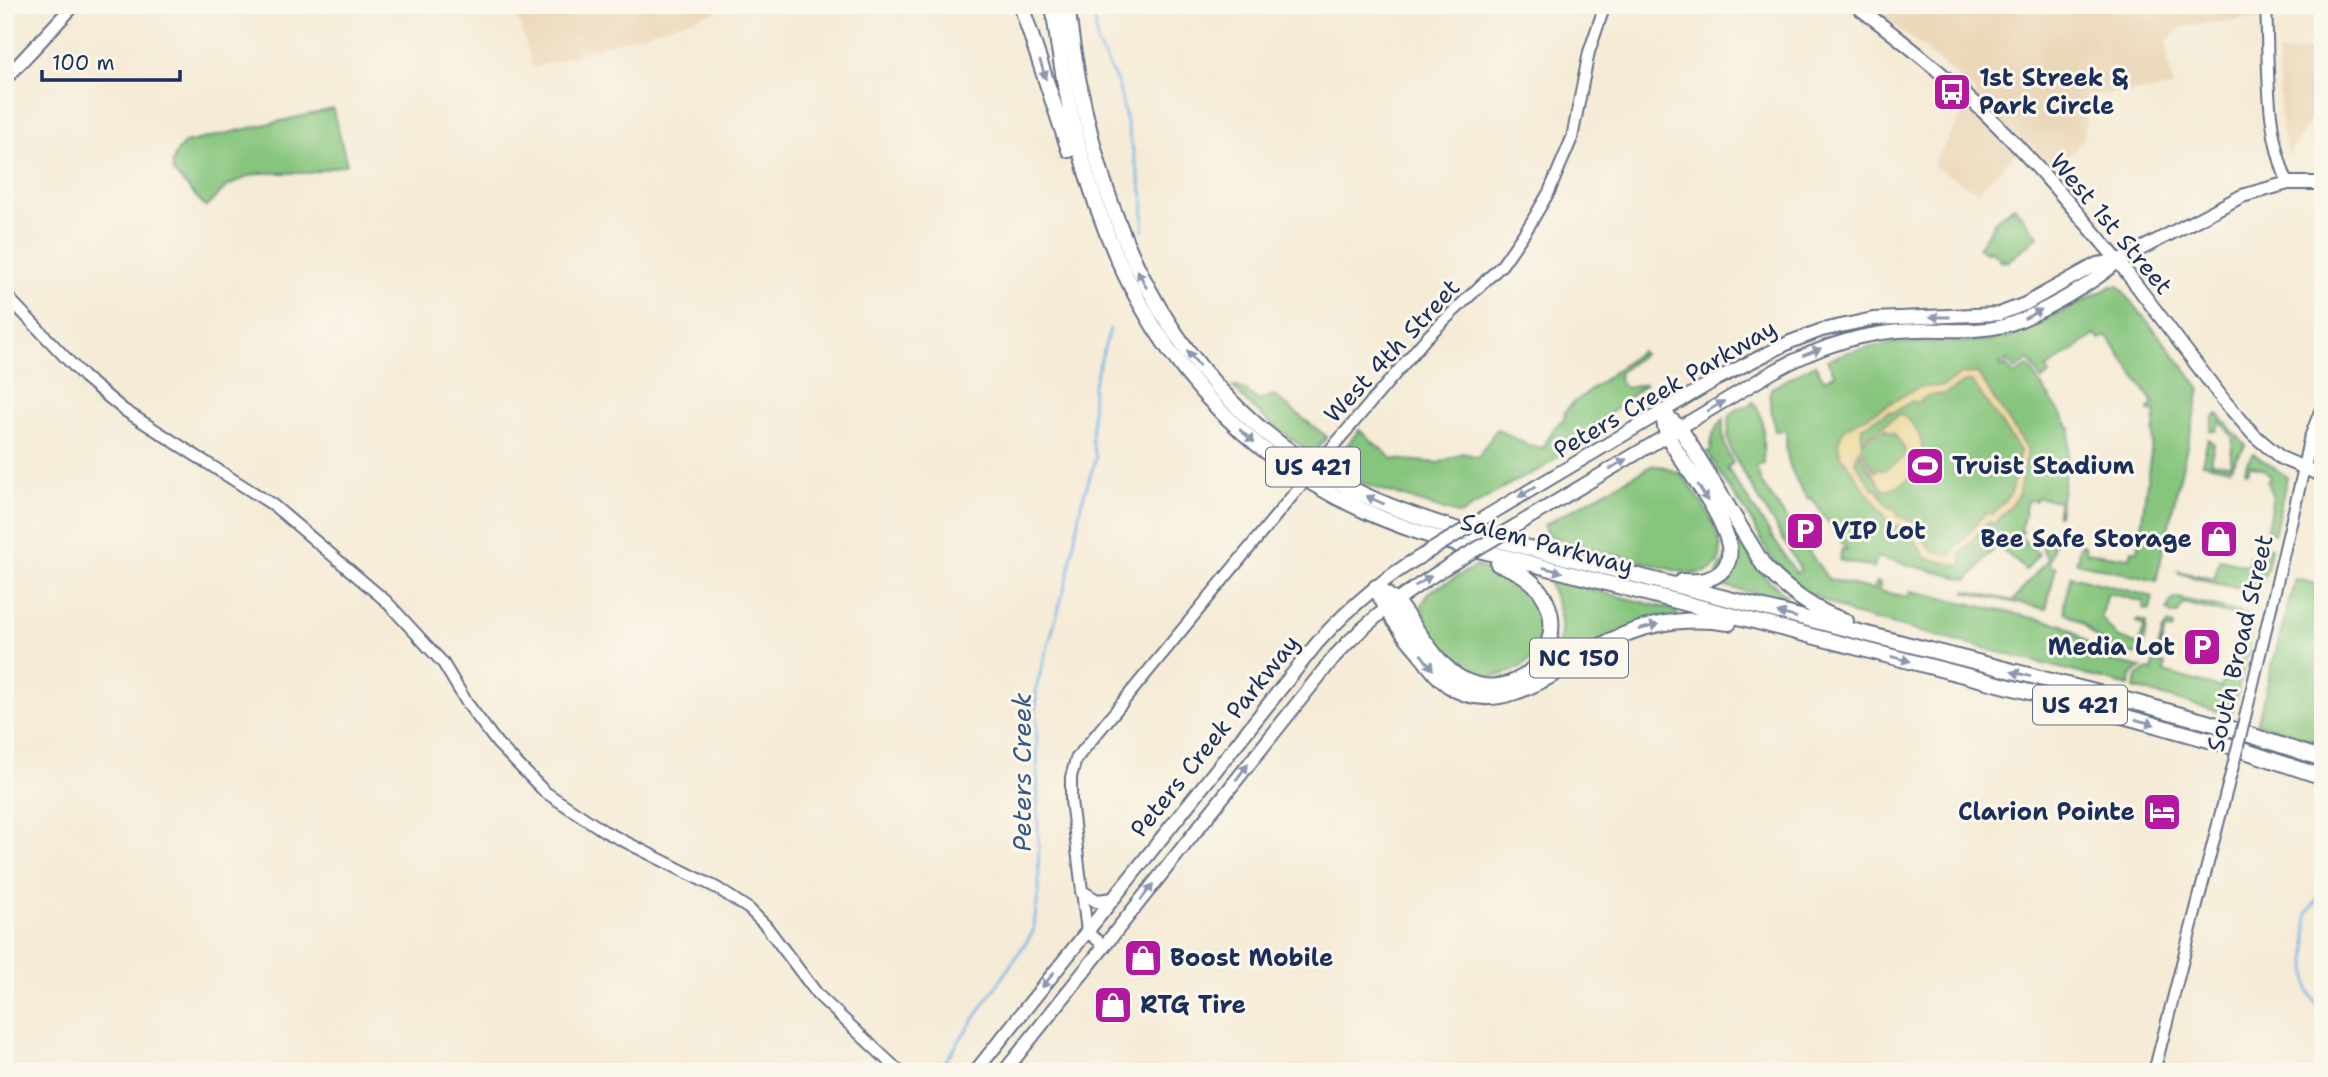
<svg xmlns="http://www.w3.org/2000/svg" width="2328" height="1077" viewBox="0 0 2328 1077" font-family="'Shantell Sans',sans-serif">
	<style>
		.built { fill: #ebd8ba }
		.green { fill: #86c57d; stroke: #507a6e; stroke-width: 2 }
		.sand { fill: #eeda9e; stroke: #84847e; stroke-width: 2; fill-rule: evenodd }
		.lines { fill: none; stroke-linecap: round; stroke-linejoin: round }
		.stream { stroke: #74b3e8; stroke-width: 2.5 }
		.tertiary-casing { stroke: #677188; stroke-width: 14 }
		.secondary-casing { stroke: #677188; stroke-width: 16 }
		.primary-casing { stroke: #677188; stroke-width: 16 }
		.motorway-casing { stroke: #677188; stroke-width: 18 }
		.tertiary { stroke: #fff; stroke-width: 10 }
		.secondary { stroke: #fff; stroke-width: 12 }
		.primary { stroke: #fff; stroke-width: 12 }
		.motorway { stroke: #fff; stroke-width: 14 }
		.tertiary-bridge-casing { stroke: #677188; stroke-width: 14; stroke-linecap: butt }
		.primary-bridge-casing { stroke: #677188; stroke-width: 16; stroke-linecap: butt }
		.tertiary-bridge { stroke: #fff; stroke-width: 10 }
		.primary-bridge { stroke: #fff; stroke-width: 12 }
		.oneway { fill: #8d97ae }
		.labels { text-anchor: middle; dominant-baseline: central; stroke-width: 6; stroke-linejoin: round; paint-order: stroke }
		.shield { fill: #fbf7ec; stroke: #5e6b89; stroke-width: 2 }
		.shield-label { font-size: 23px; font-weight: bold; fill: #1b2f5e }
		.poi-label { font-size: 24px; font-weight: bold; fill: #1b2f5e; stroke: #fbf7ec; text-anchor: start }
		.street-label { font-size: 24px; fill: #1b2f5e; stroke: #fbf7ec }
		.water-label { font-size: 26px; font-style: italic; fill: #365787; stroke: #fbf7ec }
	</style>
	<rect width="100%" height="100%" fill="#fbf7ec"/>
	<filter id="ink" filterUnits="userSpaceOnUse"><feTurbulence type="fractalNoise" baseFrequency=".0143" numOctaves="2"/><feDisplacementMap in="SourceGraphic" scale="14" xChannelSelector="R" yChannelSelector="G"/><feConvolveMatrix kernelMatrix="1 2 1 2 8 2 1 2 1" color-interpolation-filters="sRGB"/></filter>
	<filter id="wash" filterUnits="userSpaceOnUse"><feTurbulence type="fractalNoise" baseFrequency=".00686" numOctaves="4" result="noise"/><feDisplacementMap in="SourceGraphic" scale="28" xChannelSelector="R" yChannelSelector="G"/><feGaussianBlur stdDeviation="1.57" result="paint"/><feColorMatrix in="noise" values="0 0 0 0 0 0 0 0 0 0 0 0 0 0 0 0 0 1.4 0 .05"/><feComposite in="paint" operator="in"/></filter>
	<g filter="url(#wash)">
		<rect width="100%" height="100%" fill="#f5ebd6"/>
		<!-- built -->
		<path class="built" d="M514 5H736L533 68Z
			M1867 5H2257L2258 18 2184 26 2166 42 2173 88 2086 96 2087 120 2083 139 2057 170 2028 142 1977 192 1932 165 1976 93 1919 44Z
			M2323 49V69L2320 73 2323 75V101L2288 156 2282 133 2277 53Z"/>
		<!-- green -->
		<path class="green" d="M333 109 347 164 310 173H262L249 176 226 187 206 207 173 172C171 162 176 149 185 143Z
			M2014 206 2038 236 2007 262 2005 260 2002 262 1999 260 2000 258 1988 250 1986 253 1978 248 1996 220Z
			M2112 286H2118L2123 291 2189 373 2200 390 2156 581 2076 562 2077 558H2079L2078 552 2081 544 2085 546 2086 552 2130 558 2132 550 2138 551 2156 412 2149 411V409L2154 404 2107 336 2100 340 2095 335 2046 369 2049 375 2042 380 2029 360 2015 370 2007 360 2000 364 2002 368 2006 365 2014 375 2028 366 2071 429 2059 515H2057L2060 501 2037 497 2036 501 2027 500 2021 530 2023 531 2020 537 2039 554 2026 570 1997 545 1968 580 1877 557 1874 568 1839 560 1842 549 1847 550 1811 497 1808 499C1793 477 1783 458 1787 431H1775L1769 395 1772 388 1815 364 1824 380 1835 374 1827 360 1848 352 1894 343 1988 341 2015 336Z
			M1641 351 1643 354 1620 372C1618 380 1620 384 1626 388L1646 384 1545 467 1506 486 1460 515 1367 485 1352 477 1333 463 1359 430 1393 459 1439 463 1463 453 1478 457 1497 429 1527 445 1543 448 1555 427 1564 420 1565 412 1571 405Z
			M1233 387 1241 388 1260 401 1273 395 1327 437 1313 454C1284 435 1256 414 1233 387Z
			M1752 402C1768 414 1761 445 1764 464L1756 466 1761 482 1828 579 1874 590 1876 582 1880 583 1879 591 1908 597 1911 591 2061 624 2072 630 2108 661 2142 668 2132 674 2129 686 1852 614 1803 590 1784 573 1770 556 1747 513 1727 485 1707 452 1711 451C1711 437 1714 428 1724 419 1721 436 1724 449 1733 463L1727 468 1796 573 1801 570 1732 453 1728 438 1730 415 1738 408 1751 405Z
			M2218 414 2246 446 2237 456 2230 469 2202 463 2208 439 2214 444 2210 462 2230 465 2233 437 2220 421 2216 431H2210L2213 418Z
			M2254 454 2287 477 2274 534 2268 532 2267 529 2273 497 2267 482 2271 477 2263 469 2250 465 2247 472 2245 470 2247 462Z
			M1651 466C1662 465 1672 469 1681 475 1688 480 1693 490 1698 497 1715 522 1743 573 1690 574L1569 543 1546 534 1544 525Z
			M2047 532 2056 534 2049 566 2056 567 2046 609 1966 592 1967 591 2013 601 2048 559 2041 547Z
			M1741 542 1764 576 1786 595 1784 598 1778 599 1712 583 1733 545Z
			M2266 546 2271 547C2269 558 2268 575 2259 584 2248 596 2194 577 2179 573L2178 571 2214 579 2220 559 2248 566 2250 555 2260 557Z
			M1476 566C1501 573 1530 583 1543 608 1563 649 1505 691 1468 671 1448 661 1435 638 1422 620L1425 617 1422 605 1429 592Z
			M2071 576 2153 597 2150 610H2145L2143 608 2144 602 2108 593 2101 617 2117 637 2139 645 2144 626 2136 622 2139 620 2146 623 2144 643 2140 653C2117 661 2098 638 2083 624 2077 619 2071 616 2065 612L2064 604Z
			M2295 579 2316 584 2320 607 2323 609V744L2257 723Z
			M1549 583H1564L1675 610 1678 617 1547 671 1546 667C1569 637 1563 616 1549 583Z
			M2178 598 2246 614 2250 618 2254 630 2231 715 2134 688 2137 677 2146 670 2152 671 2163 630 2168 624 2173 626V628L2172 631 2165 630 2157 662 2165 665 2164 672 2221 688 2223 680 2233 682 2248 628 2240 624V617L2183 603 2178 614H2171L2166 610C2171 605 2169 600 2178 598Z"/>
		<!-- sand -->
		<path class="sand" d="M1977 373 2028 450 2018 497 1995 524 1988 522 1961 554 1963 562 1960 566 1926 558 1907 528 1891 525 1840 454C1837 443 1838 438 1845 429L1919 387 1943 386 1962 374ZM1965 382H1972L2020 451 2011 493 1993 514 1985 513 1950 555 1931 550 1912 521 1900 517 1894 508 1889 507 1877 489H1873L1855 462 1858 450 1883 490C1925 485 1937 435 1900 414L1861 440 1862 427 1889 411 1894 412 1912 401 1917 403 1929 395 1945 394ZM1885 428 1888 432 1894 433 1905 450 1903 458 1885 470 1879 468 1875 471 1861 449 1862 442Z"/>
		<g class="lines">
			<!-- stream -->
			<path class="stream" d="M1094 5 1097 44 1118 84 1144 200 1143 231
				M2323 893 2307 913V975L2309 992 2323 1014
				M940 1069 1033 932 1039 889 1036 688 1068 576 1081 504 1096 458 1092 441 1093 385 1110 329"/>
		</g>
	</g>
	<g filter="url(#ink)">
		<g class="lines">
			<defs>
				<path id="tertiary" d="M2266 5C2269 63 2264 129 2288 183
					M5 294 84 377 124 410 273 505 386 601 443 663 467 703 497 743 545 792 604 831 717 888 749 909 766 926 818 995 900 1072
					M1324 457 1427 337 1502 265 1529 226 1549 192 1572 138 1589 52 1605 5
					M2247 709 2304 468
					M1105 946 1087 932 1071 800V777L1076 759 1297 490
					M2154 1072 2234 762"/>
				<path id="secondary" d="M1855 5C1905 42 1953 81 1997 125 2040 168 2079 215 2118 261
					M5 79 74 5
					M2304 468 2310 440 2323 406"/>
				<path id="primary" d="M2118 261 2225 402 2254 435 2281 458 2323 476
					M1487 516 1717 379 1790 342 1822 330 1873 319 1999 314 2025 304 2097 264 2118 261
					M1517 525 1771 373C1816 347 1865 331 1917 330 1945 329 1975 333 2003 326 2032 319 2096 282 2118 261L2242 196 2288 183H2323
					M1082 892 1097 901 1113 899
					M975 1072 1318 642C1349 608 1383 578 1423 555
					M1004 1072 1335 656C1370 618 1409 590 1453 563"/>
				<path id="motorway" d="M1021 5 1069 150
					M1053 5C1078 220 1155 414 1363 510 1395 525 1429 536 1463 546L2130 718 2227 745 2323 777
					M1067 5C1091 205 1160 389 1348 487 1384 506 1423 519 1462 531L2134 702 2232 729 2323 759
					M1662 412 1680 428 1764 566C1787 590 1813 611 1846 621
					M1662 412C1664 420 1665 430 1669 438 1686 470 1714 501 1726 535 1739 570 1713 584 1682 581
					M1376 587C1386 612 1402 632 1420 653 1428 665 1437 677 1448 685 1503 723 1565 662 1614 639 1650 622 1690 617 1729 623
					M1376 587C1383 592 1391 597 1397 603 1416 626 1437 667 1464 680 1540 715 1598 595 1498 564"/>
			</defs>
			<!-- tertiary casing -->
			<use href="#tertiary" class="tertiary-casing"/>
			<!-- secondary casing -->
			<use href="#secondary" class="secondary-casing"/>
			<!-- primary casing -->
			<use href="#primary" class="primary-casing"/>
			<!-- motorway casing -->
			<use href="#motorway" class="motorway-casing"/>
			<!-- tertiary -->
			<use href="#tertiary" class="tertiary"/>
			<!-- secondary -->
			<use href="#secondary" class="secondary"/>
			<!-- primary -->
			<use href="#primary" class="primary"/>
			<!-- motorway -->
			<use href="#motorway" class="motorway"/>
			<defs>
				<path id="tertiary-bridge" d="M1297 490 1324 457
					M2234 762 2247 709"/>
				<path id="primary-bridge" d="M1423 555 1487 516
					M1453 563 1517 525"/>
			</defs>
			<!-- tertiary-bridge casing -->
			<use href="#tertiary-bridge" class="tertiary-bridge-casing"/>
			<!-- primary-bridge casing -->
			<use href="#primary-bridge" class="primary-bridge-casing"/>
			<!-- tertiary-bridge -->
			<use href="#tertiary-bridge" class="tertiary-bridge"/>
			<!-- primary-bridge -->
			<use href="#primary-bridge" class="primary-bridge"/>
		</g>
		<!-- one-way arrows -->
		<defs><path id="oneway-solid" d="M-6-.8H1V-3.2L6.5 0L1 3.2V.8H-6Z" transform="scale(1.75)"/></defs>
		<g class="oneway">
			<use href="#oneway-solid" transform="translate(1043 70) rotate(72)"/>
			<use href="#oneway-solid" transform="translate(1142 279) rotate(-117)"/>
			<use href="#oneway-solid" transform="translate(2033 314) rotate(-28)"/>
			<use href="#oneway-solid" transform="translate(1940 317) rotate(180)"/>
			<use href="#oneway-solid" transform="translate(1812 352) rotate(-22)"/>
			<use href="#oneway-solid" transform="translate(1193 358) rotate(-128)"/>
			<use href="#oneway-solid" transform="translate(1716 406) rotate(-31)"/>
			<use href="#oneway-solid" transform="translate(1247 436) rotate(41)"/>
			<use href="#oneway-solid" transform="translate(1618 464) rotate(-31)"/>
			<use href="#oneway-solid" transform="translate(1527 492) rotate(149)"/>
			<use href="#oneway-solid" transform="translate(1703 493) rotate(59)"/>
			<use href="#oneway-solid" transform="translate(1375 500) rotate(-156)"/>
			<use href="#oneway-solid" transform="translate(1553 570) rotate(14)"/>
			<use href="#oneway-solid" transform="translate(1423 581) rotate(-32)"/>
			<use href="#oneway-solid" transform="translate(1787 615) rotate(-166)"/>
			<use href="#oneway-solid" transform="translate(1649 627) rotate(-14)"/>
			<use href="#oneway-solid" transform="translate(1901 659) rotate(14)"/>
			<use href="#oneway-solid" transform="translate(1427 662) rotate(52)"/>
			<use href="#oneway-solid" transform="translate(2021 674) rotate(-166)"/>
			<use href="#oneway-solid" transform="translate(2145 722) rotate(15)"/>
			<use href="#oneway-solid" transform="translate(1242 772) rotate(-52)"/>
			<use href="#oneway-solid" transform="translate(1147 892) rotate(-52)"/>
			<use href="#oneway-solid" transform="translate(1048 980) rotate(128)"/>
		</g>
	</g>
	<!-- icons -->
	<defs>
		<symbol id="bus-square" viewBox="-11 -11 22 22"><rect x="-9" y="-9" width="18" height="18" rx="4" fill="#b5179e" stroke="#fbf7ec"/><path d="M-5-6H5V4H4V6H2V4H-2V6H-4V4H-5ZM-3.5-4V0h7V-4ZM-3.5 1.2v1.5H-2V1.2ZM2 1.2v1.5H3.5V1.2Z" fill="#fff"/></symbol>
		<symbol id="stadium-square" viewBox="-11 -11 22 22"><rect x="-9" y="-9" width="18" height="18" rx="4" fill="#b5179e" stroke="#fbf7ec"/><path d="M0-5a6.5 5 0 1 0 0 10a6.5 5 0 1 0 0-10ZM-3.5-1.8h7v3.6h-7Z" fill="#fff"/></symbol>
		<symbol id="parking-square" viewBox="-11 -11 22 22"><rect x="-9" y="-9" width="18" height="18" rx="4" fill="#b5179e" stroke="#fbf7ec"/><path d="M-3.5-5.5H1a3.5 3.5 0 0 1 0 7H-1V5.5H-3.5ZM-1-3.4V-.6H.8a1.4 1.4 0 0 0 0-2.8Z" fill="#fff"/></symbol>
		<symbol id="shop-square" viewBox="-11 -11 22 22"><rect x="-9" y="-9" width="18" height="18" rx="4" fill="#b5179e" stroke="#fbf7ec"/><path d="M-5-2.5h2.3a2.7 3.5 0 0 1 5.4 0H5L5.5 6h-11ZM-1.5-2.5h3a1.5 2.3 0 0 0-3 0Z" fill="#fff"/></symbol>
		<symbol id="hotel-square" viewBox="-11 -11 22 22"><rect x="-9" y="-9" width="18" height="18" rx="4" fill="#b5179e" stroke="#fbf7ec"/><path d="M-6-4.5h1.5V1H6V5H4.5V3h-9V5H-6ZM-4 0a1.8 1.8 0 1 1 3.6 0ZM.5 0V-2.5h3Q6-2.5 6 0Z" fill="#fff"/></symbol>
	</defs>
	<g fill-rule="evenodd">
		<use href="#bus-square" x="1930" y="70" width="44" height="44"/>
		<use href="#stadium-square" x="1903" y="444" width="44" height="44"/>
		<use href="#parking-square" x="1783" y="509" width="44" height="44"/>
		<use href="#shop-square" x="2197" y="517" width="44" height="44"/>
		<use href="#parking-square" x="2180" y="625" width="44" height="44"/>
		<use href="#hotel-square" x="2140" y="790" width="44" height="44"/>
		<use href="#shop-square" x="1121" y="936" width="44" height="44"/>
		<use href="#shop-square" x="1091" y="983" width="44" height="44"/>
	</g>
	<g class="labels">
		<!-- shield labels -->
		<g class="shield">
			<rect x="1266" y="447.5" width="94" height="39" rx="5"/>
			<rect x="1530" y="638.5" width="98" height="39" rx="5"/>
			<rect x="2033" y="685.5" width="94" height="39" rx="5"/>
		</g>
		<g class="shield-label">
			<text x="1313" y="467">US 421</text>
			<text x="1579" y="658">NC 150</text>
			<text x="2080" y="705">US 421</text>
		</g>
		<!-- poi labels -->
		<g class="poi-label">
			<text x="1979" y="78">1st Streek &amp;<tspan x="1979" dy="28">Park Circle</tspan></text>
			<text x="1952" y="466">Truist Stadium</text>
			<text x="1832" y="531">VIP Lot</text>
			<text x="2192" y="539" text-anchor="end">Bee Safe Storage</text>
			<text x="2175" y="647" text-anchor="end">Media Lot</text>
			<text x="2135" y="812" text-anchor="end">Clarion Pointe</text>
			<text x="1170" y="958">Boost Mobile</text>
			<text x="1140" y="1005">RTG Tire</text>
		</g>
		<!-- street labels -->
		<g class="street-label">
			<text transform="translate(2111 224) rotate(50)">West 1st Street</text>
			<text transform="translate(1392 351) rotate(-47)">West 4th Street</text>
			<text transform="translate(1665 389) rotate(-30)">Peters Creek Parkway</text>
			<text transform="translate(1547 544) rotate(15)">Salem Parkway</text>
			<text transform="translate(2240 643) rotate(-77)">South Broad Street</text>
			<text transform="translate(1215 736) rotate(-51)">Peters Creek Parkway</text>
		</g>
		<!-- water labels -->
		<g class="water-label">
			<text transform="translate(1021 772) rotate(-90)">Peters Creek</text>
		</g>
	</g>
	<!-- margin -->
	<rect width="2328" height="1077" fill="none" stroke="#fbf7ec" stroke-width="28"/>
	<!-- scale -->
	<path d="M42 70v10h138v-10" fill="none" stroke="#1b2f5e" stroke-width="3.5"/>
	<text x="52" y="70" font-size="21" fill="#1b2f5e" stroke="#fbf7ec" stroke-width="5" paint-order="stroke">100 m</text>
</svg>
